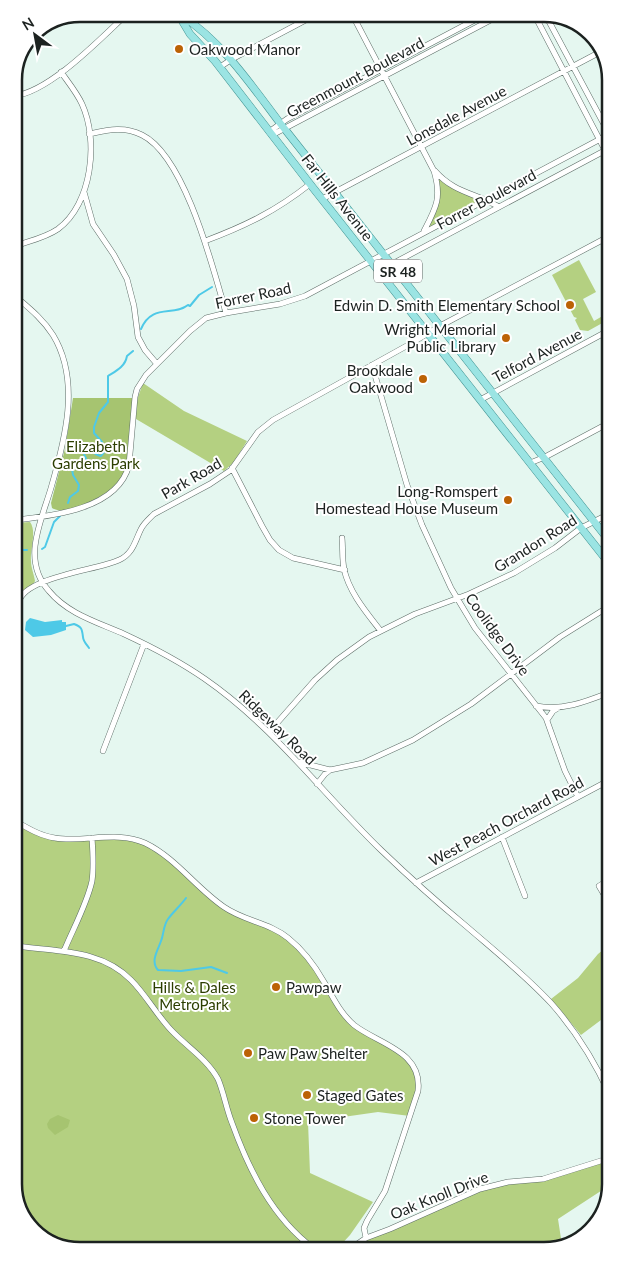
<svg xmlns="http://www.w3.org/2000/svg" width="624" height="1264" viewBox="0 0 624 1264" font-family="Lato,sans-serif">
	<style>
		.green { fill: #b4d081 }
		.forest { fill: #a6c470 }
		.water { fill: #4ec9e7 }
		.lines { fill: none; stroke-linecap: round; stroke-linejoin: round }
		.stream { stroke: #4ec9e7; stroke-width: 2 }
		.minor-casing { stroke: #5d6d67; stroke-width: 6 }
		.major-casing { stroke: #439493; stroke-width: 8 }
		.minor { stroke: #fff; stroke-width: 5 }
		.major { stroke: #9be4e3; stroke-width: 7 }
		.poi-dot { fill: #bc6205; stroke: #fff; stroke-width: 2 }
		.labels { text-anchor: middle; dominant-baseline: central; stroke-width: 4; stroke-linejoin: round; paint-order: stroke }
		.shield { fill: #fff; stroke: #606463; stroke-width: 1 }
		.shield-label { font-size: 14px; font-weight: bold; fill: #1c2220 }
		.poi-label { font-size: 15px; fill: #1c2220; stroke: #fff; text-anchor: start }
		.street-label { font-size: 15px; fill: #1c2220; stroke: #fff }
		.park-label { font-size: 15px; fill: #2c3e00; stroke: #fff }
		.rim { fill: none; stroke: #1c2220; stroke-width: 2.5 }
	</style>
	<rect width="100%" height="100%" fill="#e5f7f0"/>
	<!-- green -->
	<path class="green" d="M435 176 448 183 486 199 432 228 428 223 435 212Z
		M579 260 596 292 583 299 594 321 606 314V321L588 331 580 330 575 320 577 318 574 317 552 275Z
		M143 383 184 411 247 441 234 462 224 471 136 419V403Z
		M30 522C37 531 30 550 31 561 31 568 34 574 35 581L34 583 22 591 16 604V523Z
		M17 822 46 836 138 841 152 847 216 902 277 931 302 951 346 1018 391 1047 413 1065 419 1083 410 1116 378 1112 308 1122 310 1173 373 1202 350 1235 338 1248 76 1250 40 1237 19 1209Z
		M609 945V1014L581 1035 551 999 578 978 598 954Z
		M610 1158V1185L558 1219 562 1245 353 1247 366 1238 480 1189 543 1179Z"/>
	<!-- forest -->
	<path class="forest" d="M73 398H133C131 415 131 465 123 478 116 489 90 503 78 507 69 509 60 513 52 508L51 503 65 449Z
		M58 1115 70 1120 68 1127 55 1135 48 1128 47 1124 50 1119Z"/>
	<!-- water -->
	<path class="water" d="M30 618 45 622 62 620V622H66V630L51 635 33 637 25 630 26 622Z"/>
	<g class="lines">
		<!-- stream -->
		<path class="stream" d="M141 329C152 303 173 317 188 305L190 306 199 295 212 287
			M68 503 70 497 78 491 79 485 73 475 72 469 74 466 84 467C90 461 84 456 82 449L83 447C90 449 94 455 101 456L105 451 102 442 94 433V427L99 413 108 402V376C116 371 125 367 127 356L133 351
			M42 549 45 547 54 522 60 516
			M16 550H27
			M66 626 74 624C82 627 82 629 83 637 83 641 87 645 89 648
			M186 898C181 905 174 911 168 919 163 926 164 934 161 941 158 950 150 961 158 970L181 971 211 967 227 973"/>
		<defs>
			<path id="minor" d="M352 14 434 171C442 198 436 208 424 231
				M534 14 606 152
				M545 14 606 128
				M220 67 232 59 317 14
				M14 96C50 92 101 38 127 14
				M269 132 287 119 486 14
				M89 134C108 130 124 126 142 135 185 156 213 268 226 313
				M272 135 502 14
				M435 171C454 193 476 193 499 207
				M84 192 93 224 114 255 127 279 134 306 138 337 145 350 157 364
				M322 199 602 51
				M205 241C245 226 276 211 310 184
				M15 246C29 241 45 238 58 229 92 204 99 141 82 104 77 93 68 82 61 72
				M379 271 606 150
				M15 296C29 308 43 319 53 335 81 381 65 440 51 488 41 522 21 560 49 591 68 614 97 622 124 634 152 647 179 661 205 679 273 726 322 793 381 850 408 876 437 902 466 926 495 951 525 975 551 1003 575 1030 595 1062 610 1095
				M372 365 407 485 422 525 451 588 475 628 546 718 565 771 578 797
				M480 400 606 332
				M530 463 545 457 607 424
				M232 468 262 526 270 540 279 550 293 558 345 570
				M16 520C53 516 118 509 129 465L135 397 137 389 146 375 190 331 206 318 226 313 280 304 305 296 606 136
				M342 538C343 548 342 559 344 569 349 592 366 612 380 630
				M16 677 20 655 19 602C24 577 98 570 119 560 133 554 135 541 141 529 144 523 149 519 154 514L210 484 231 470 258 432 273 420 410 344 440 326 606 238
				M536 706C562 711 585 702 608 693
				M547 720 553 711 558 708
				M269 732 315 680 337 660 369 637 415 614 469 594 514 573 555 548 581 528 607 515
				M103 751 144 644
				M299 762 330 770 363 763 413 740 471 704 560 637 608 607
				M317 784 325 774 330 770
				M17 822C29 829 41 836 55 838 83 843 117 830 145 843 176 858 196 888 224 907 244 921 270 923 288 938 303 950 315 966 324 982 333 997 340 1013 354 1025 378 1044 423 1051 418 1091L385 1191 367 1221 364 1228 366 1238
				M502 837 525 896
				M609 880 599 886 609 903
				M416 883 608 781
				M18 946C57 952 101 949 131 980 146 995 156 1014 171 1030 186 1046 207 1059 218 1079 224 1093 226 1108 232 1123 249 1170 272 1217 313 1248
				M64 951C73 929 87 904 92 881 94 867 93 852 92 838
				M353 1247 366 1238 390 1229 480 1189 508 1182 543 1179 610 1158"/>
			<path id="major" d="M178 14 190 34 215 61 310 184 608 562
				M180 14C224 44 249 82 280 123L607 538"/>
		</defs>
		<!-- minor casing -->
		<use href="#minor" class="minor-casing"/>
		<!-- major casing -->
		<use href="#major" class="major-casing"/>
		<!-- minor -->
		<use href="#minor" class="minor"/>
		<!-- major -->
		<use href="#major" class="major"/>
	</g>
	<!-- markers -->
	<g class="poi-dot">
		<circle cx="179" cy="49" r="5"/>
		<circle cx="570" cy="305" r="5"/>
		<circle cx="506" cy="338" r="5"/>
		<circle cx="423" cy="379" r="5"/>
		<circle cx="508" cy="500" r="5"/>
		<circle cx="276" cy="987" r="5"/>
		<circle cx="248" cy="1053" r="5"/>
		<circle cx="307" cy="1095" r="5"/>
		<circle cx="254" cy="1118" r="5"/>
	</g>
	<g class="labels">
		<!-- shield labels -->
		<rect class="shield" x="374" y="259.5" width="48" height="23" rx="4"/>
		<g class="shield-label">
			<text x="398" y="271">SR 48</text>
		</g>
		<!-- poi labels -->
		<g class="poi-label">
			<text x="189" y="49">Oakwood Manor</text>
			<text x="560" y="305" text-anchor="end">Edwin D. Smith Elementary School</text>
			<text x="496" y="329" text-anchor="end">Wright Memorial<tspan x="496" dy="17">Public Library</tspan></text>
			<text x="413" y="370" text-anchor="end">Brookdale<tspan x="413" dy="17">Oakwood</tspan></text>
			<text x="498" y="491" text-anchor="end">Long-Romspert<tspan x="498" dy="17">Homestead House Museum</tspan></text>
			<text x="286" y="987">Pawpaw</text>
			<text x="258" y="1053">Paw Paw Shelter</text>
			<text x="317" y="1095">Staged Gates</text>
			<text x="264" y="1118">Stone Tower</text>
		</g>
		<!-- street labels -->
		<g class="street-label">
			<text transform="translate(355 77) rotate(-28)">Greenmount Boulevard</text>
			<text transform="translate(456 115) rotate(-28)">Lonsdale Avenue</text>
			<text transform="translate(338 197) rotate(52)">Far Hills Avenue</text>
			<text transform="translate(486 199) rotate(-28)">Forrer Boulevard</text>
			<text transform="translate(253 295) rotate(-12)">Forrer Road</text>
			<text transform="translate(537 355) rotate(-28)">Telford Avenue</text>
			<text transform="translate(191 478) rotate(-30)">Park Road</text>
			<text transform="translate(535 543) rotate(-32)">Grandon Road</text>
			<text transform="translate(498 634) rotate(54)">Coolidge Drive</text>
			<text transform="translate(278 727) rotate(44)">Ridgeway Road</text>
			<text transform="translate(506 821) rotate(-28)">West Peach Orchard Road</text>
			<text transform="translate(439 1195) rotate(-22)">Oak Knoll Drive</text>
		</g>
		<!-- park labels -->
		<g class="park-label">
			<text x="96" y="446">Elizabeth<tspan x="96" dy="17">Gardens Park</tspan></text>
			<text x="194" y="987">Hills &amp; Dales<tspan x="194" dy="17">MetroPark</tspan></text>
		</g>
	</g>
	<!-- crop -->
	<path d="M0 0H624V1264H0ZM80 22H544A58 58 0 0 1 602 80V1184A58 58 0 0 1 544 1242H80A58 58 0 0 1 22 1184V80A58 58 0 0 1 80 22Z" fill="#fff" fill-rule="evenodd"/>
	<path class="rim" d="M80 22H544A58 58 0 0 1 602 80V1184A58 58 0 0 1 544 1242H80A58 58 0 0 1 22 1184V80A58 58 0 0 1 80 22Z"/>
	<!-- north arrow -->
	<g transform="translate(35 35) rotate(328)" stroke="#ffffff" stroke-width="4" paint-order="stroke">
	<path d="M0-4L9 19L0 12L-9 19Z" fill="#1c2220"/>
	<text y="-8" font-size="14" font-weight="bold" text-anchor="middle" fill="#1c2220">N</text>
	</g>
</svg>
